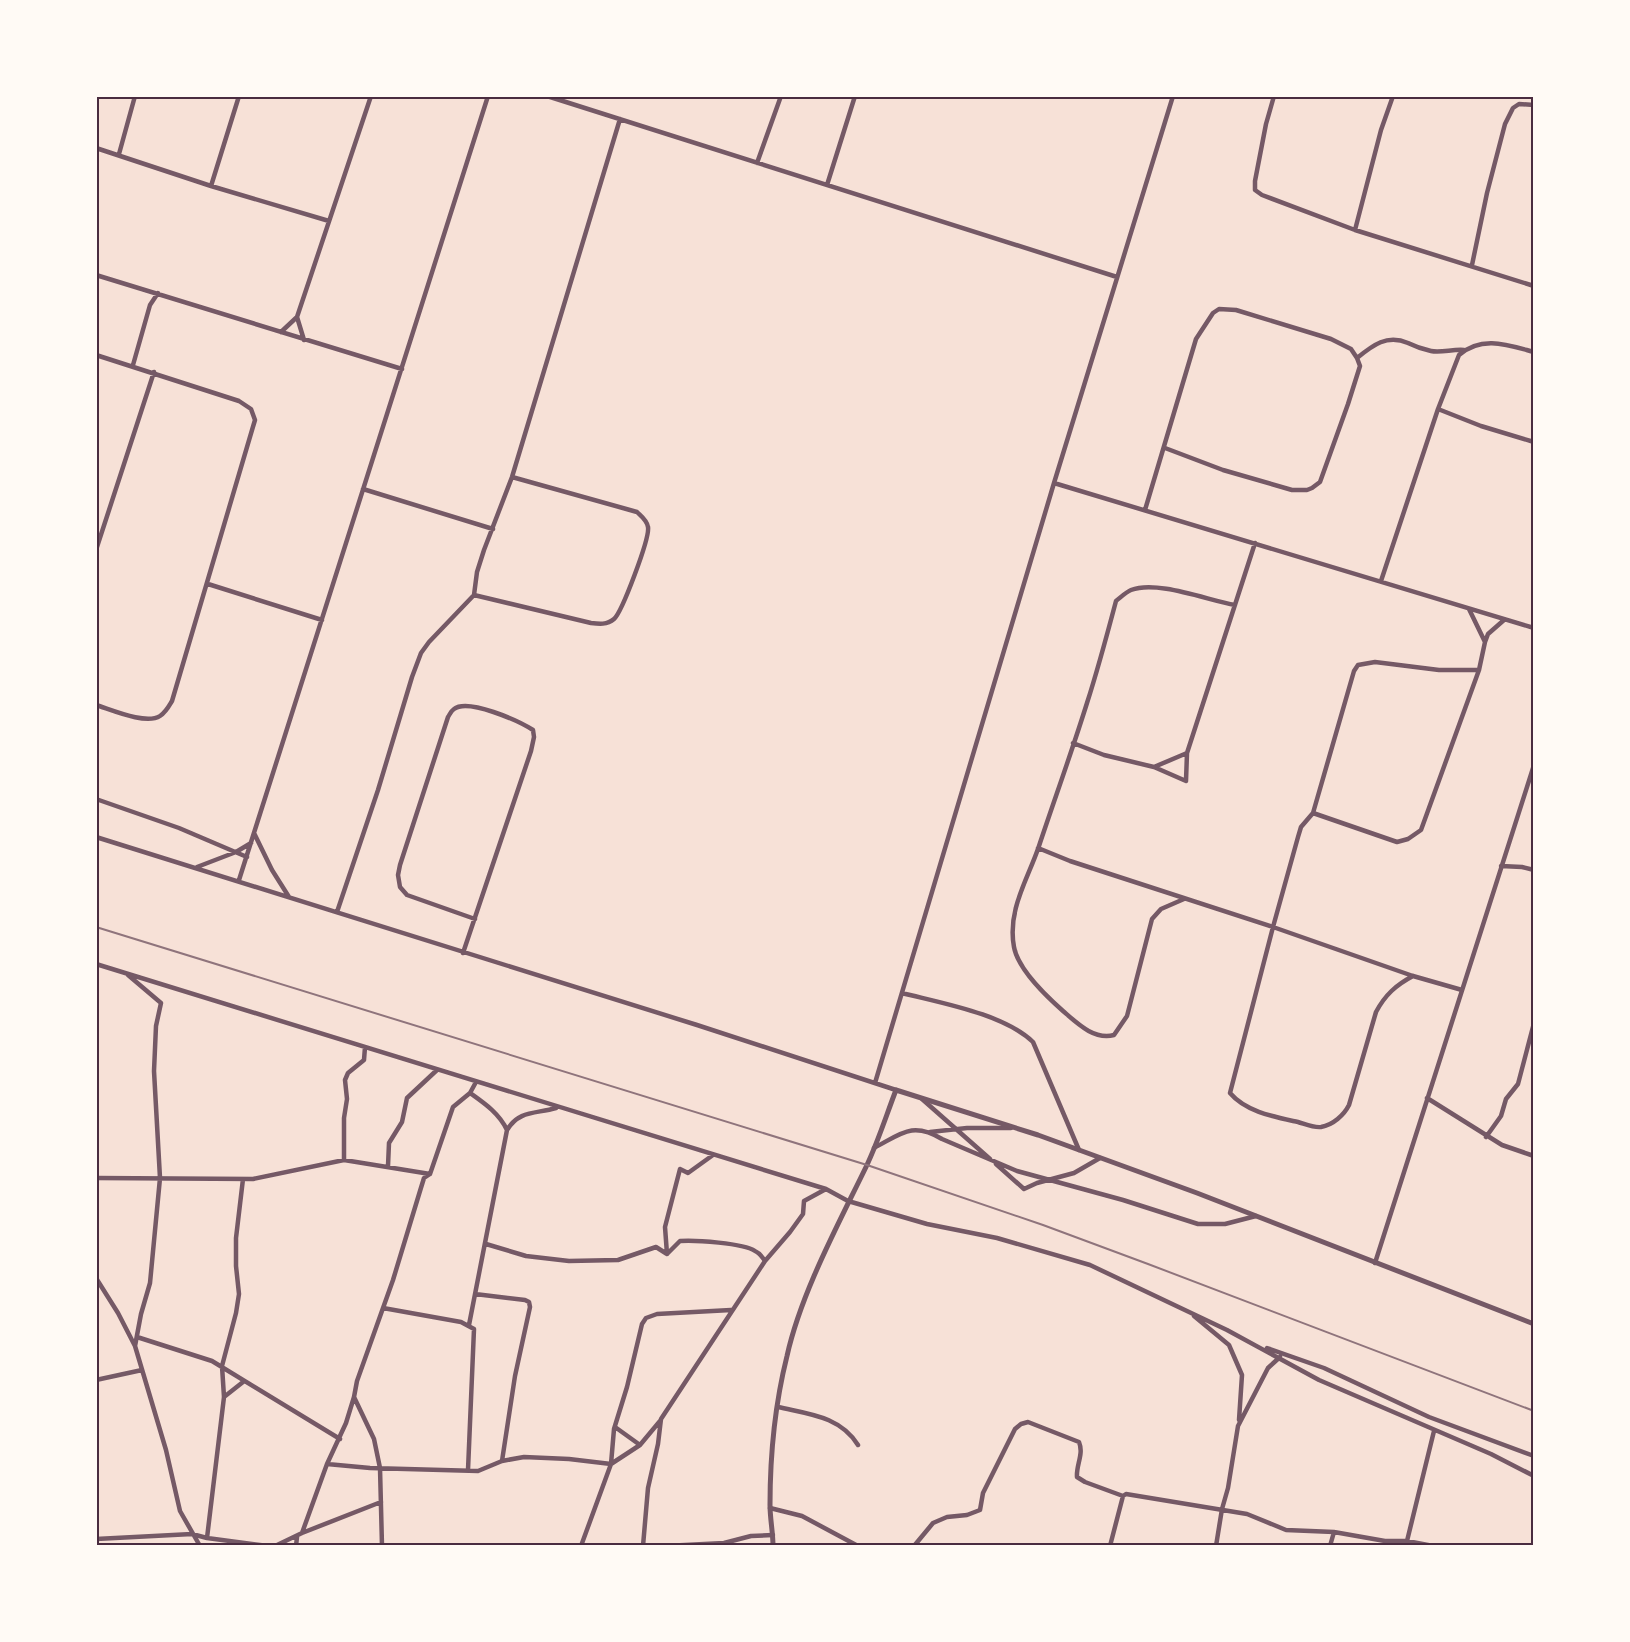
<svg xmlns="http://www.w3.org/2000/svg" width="1630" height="1642" viewBox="0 0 1630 1642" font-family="Merriweather,serif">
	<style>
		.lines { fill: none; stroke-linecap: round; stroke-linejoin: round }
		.minor { stroke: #755966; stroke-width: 4.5 }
		.tertiary { stroke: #755966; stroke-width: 5 }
		.rail { stroke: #8f747c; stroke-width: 2 }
		.neatline { fill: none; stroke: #4a2c40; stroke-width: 2 }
	</style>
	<rect width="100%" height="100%" fill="#f7e1d7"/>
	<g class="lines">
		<!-- minor -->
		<path class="minor" d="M547 96 1117 277
			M1274 96 1266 124 1255 181V190L1262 195 1355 230 1534 286
			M96 148 211 186 329 221
			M119 154 135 96
			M757 163 781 96
			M827 185 855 96
			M211 186 239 96
			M1355 230 1381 130 1393 96
			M1472 265 1487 193 1505 124 1513 108 1519 104 1534 105
			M96 275 402 369
			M297 317 304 340
			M281 332 297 317 371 96
			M96 355 239 401 251 409 255 420 172 701C169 706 166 712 160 716 146 725 112 710 96 705
			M1357 358C1373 345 1387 334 1408 343 1416 347 1422 349 1431 351 1441 353 1453 349 1464 350
			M133 365 150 305 158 293
			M1438 409 1481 426 1534 442
			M1054 483 1534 628
			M363 489 493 529
			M1145 510 1196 339 1213 313 1219 309 1236 310 1331 339 1351 349 1357 358 1360 366 1348 404 1320 482 1312 488 1307 490H1292L1223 470 1165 448
			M96 550 154 372
			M1381 581 1438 409 1459 355C1482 335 1508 345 1534 352
			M208 584 322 620
			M474 595 591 623C599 624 607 625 614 619 622 612 650 538 648 527 647 520 641 516 637 512L512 477
			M1485 642 1488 634 1504 620
			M1073 743 1104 755 1154 767 1186 781 1187 753
			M1154 767 1187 753 1255 543
			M96 799 179 828 247 857
			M1313 813 1397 842 1408 839 1421 830 1479 670 1485 642 1469 609
			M254 833 272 870 289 897
			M96 837 697 1025 896 1090
			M1038 848 1070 861 1273 927 1413 976 1462 990
			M1501 866 1522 867 1534 870
			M197 867 236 852 251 843
			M239 880 488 96
			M1184 899 1161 909 1152 919 1127 1016 1114 1035C1094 1040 1078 1024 1063 1011 1046 996 1018 969 1014 947 1007 910 1028 879 1039 846 1055 798 1072 751 1087 703 1098 669 1107 635 1116 601 1121 597 1126 592 1131 590 1157 580 1207 600 1235 605
			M337 912 378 790 412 677 421 653 429 642 474 595 477 572 484 550 512 477 620 119
			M463 953 531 751 534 737 533 730C519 721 468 698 454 709 451 711 450 714 448 717L400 865 398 875 400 887 407 895 475 919
			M96 964 826 1189 848 1201 927 1224 997 1238 1090 1265 1227 1330 1319 1380 1491 1454 1534 1476
			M128 975 161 1003 156 1026 154 1071 160 1178 150 1283 141 1314 135 1346
			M1413 976C1396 985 1385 995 1376 1012L1349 1105C1344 1115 1333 1125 1321 1127 1314 1128 1305 1124 1298 1122 1275 1117 1246 1112 1230 1093L1273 927 1298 837 1301 827 1313 813 1354 671 1358 665 1375 662 1439 670H1479
			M902 993C941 1003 1004 1014 1033 1042L1079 1150
			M875 1083 1054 483 1173 96
			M1427 1098 1502 1145 1534 1156
			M922 1099 990 1159
			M507 1130C519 1110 536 1114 556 1108
			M930 1132 967 1128H1011
			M1486 1137 1501 1116 1506 1099 1518 1084 1534 1023
			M874 1148C901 1134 912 1121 942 1139L1017 1171 1123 1200 1198 1224H1225L1256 1216
			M344 1160V1118L347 1099 345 1080 348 1073 364 1060 365 1047
			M996 1164 1024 1189 1037 1183 1074 1173 1100 1158
			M388 1166 389 1143 402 1122 407 1098 437 1070
			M430 1174 453 1107 470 1093 476 1082
			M96 1178 253 1179 344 1160 430 1174 424 1178 420 1191 393 1280 357 1381 354 1397 346 1423 327 1464 302 1533 275 1546
			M486 1244 526 1256 569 1261 618 1260 656 1247 667 1254 680 1241C695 1240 743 1243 755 1251 760 1253 762 1257 765 1261
			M667 1254 665 1227 680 1169 688 1173 713 1155
			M1375 1263 1534 765
			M96 1278 118 1313 135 1346 166 1450 180 1511 200 1546
			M475 1294 525 1300 529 1302 530 1307 515 1376 502 1461
			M383 1308 461 1322 474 1329 468 1470
			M1194 1316 1229 1345 1242 1375 1239 1420
			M469 1325 507 1130C499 1113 484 1103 470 1093
			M137 1337 212 1361 340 1439
			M1267 1348 1324 1368 1429 1417 1534 1456
			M96 1380 142 1370
			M224 1397 243 1382
			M354 1397 374 1439 380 1468 382 1546
			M778 1407C808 1414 840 1416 858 1445
			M615 1427 640 1445
			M327 1464 370 1468 478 1471 502 1461 524 1457 569 1459 611 1464 614 1429 627 1387 642 1324 646 1318 657 1314 731 1310
			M770 1508 802 1516 858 1546
			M302 1533 381 1502
			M207 1538 224 1397 222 1366 236 1313 239 1294 236 1266V1238L243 1179
			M96 1539 192 1534 207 1538 268 1546
			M1407 1541 1434 1431
			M296 1546 297 1537
			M581 1546 611 1464 640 1445 660 1421
			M643 1546 648 1488 658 1444 661 1419 765 1261 790 1232 803 1214 804 1201 826 1189
			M665 1546 724 1543 751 1536 773 1535
			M914 1546 933 1523 947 1517 967 1515 980 1510 983 1493 1015 1429 1021 1424 1028 1422 1079 1442C1084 1454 1076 1465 1077 1477L1085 1482 1123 1496 1126 1494 1247 1514 1286 1530 1334 1532 1385 1541H1407L1433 1546
			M1110 1546 1123 1496
			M1216 1546 1222 1509 1228 1488 1238 1426 1268 1368 1280 1357
			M1330 1546 1334 1532"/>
		<!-- tertiary -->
		<path class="tertiary" d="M773 1546C773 1532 770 1519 770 1505 770 1455 775 1404 787 1356 801 1293 838 1225 866 1167 878 1142 886 1116 896 1090L1038 1135 1197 1193 1534 1324"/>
		<!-- rail -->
		<path class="rail" d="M96 927 867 1165 1043 1225 1148 1264 1534 1411"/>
	</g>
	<!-- border -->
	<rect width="1630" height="1642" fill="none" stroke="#fffaf5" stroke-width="195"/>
	<rect x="98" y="98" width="1434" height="1446" class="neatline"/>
</svg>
